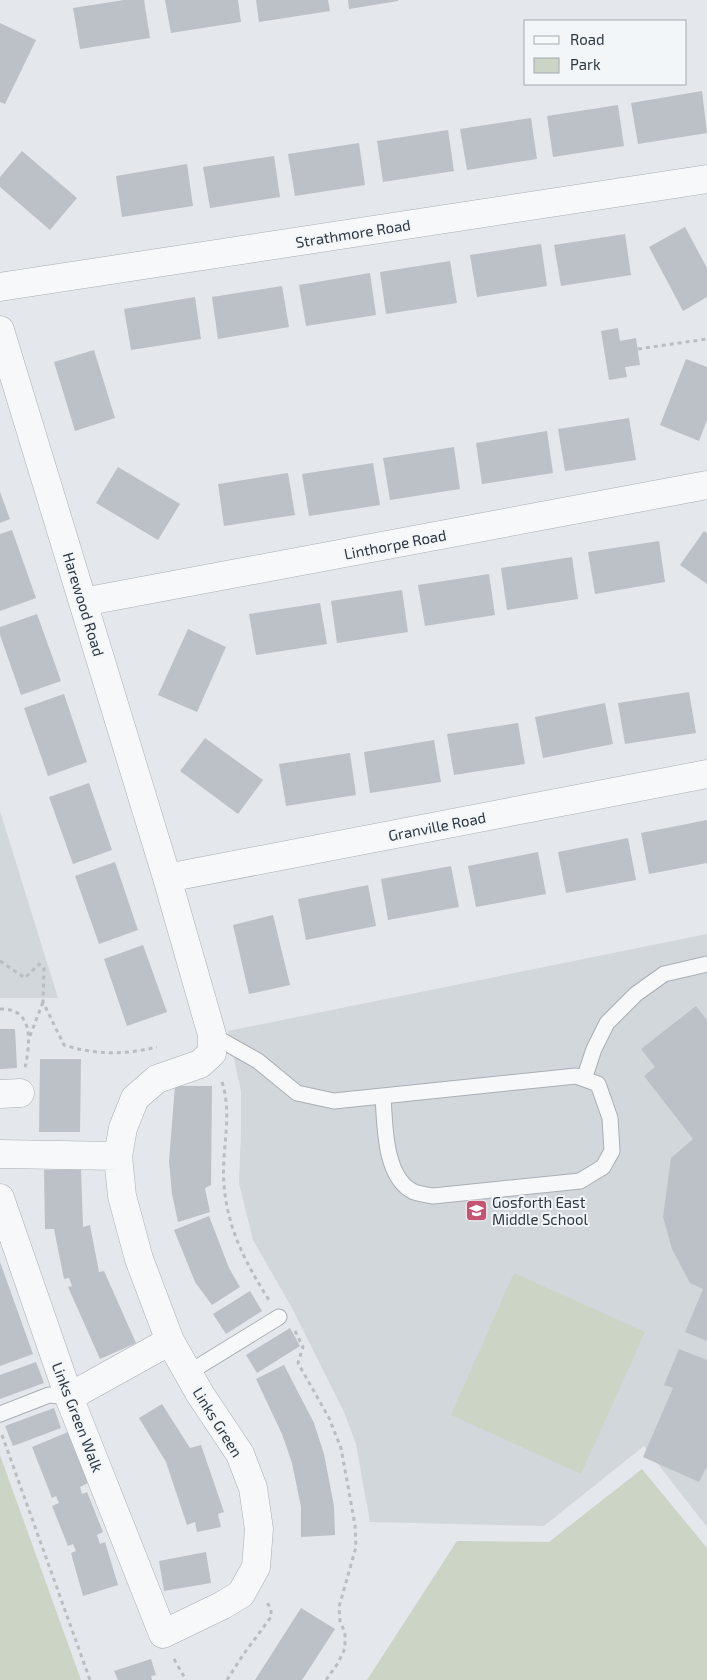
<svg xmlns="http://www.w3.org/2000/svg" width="707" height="1680" viewBox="0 0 707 1680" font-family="'Exo 2',sans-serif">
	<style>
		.built { fill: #d2d7dc }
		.green { fill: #cbd4c5 }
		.building { fill: #bbc1c7 }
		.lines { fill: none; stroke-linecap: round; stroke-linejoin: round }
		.lane-casing { stroke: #a9afb5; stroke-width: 17 }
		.street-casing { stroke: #a9afb5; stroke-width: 29 }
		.path { stroke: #b9bec2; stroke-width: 3; stroke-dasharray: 4 4; stroke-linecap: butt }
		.lane { stroke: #f6f8f9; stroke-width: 15 }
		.street { stroke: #f6f8f9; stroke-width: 28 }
		.labels { text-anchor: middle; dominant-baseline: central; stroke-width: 4; stroke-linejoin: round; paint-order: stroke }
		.street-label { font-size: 15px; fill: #2c3742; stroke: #f3f6f8 }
		.poi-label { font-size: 15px; fill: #2c3742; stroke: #f3f6f8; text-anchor: start }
	</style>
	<rect width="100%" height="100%" fill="#e4e7eb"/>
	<!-- built -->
	<path class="built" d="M0 811 58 998H0Z
		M707 934V1527L644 1446 544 1526 370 1522 356 1444 344 1412 292 1308 253 1240 239 1183 241 1131V1091L228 1031Z"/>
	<!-- green -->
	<path class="green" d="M514 1273 645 1332 581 1474 451 1415Z
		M0 1455 81 1680H0Z
		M642 1469 707 1548V1680H367L457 1541 549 1542Z"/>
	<!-- building -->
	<path class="building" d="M124 0H144L150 38 80 49 73 8Z
		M165 0H238L241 22 171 33Z
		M256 0H328L330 11 259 22Z
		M348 0H398V1L349 9Z
		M0 23 36 40 5 104 0 102Z
		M702 91 707 133 638 144 631 103Z
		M618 105 624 146 553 157 547 116Z
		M531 118 537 159 467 170 460 129Z
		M448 130 454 171 383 182 377 141Z
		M359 143 365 185 295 196 288 154Z
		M22 151 77 198 50 230 0 187V177Z
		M274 156 280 197 210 208 203 167Z
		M187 164 193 206 122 217 116 176Z
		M685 227 707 268V297L683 311 649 247Z
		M625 234 631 275 561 286 554 245Z
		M541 244 547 286 477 297 470 255Z
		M450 261 457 303 386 314 380 272Z
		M370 273 376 315 306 326 299 285Z
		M282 286 289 327 218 339 212 297Z
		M195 297 201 339 131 350 124 309Z
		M618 328 620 341 636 338 640 365 625 367 627 377 609 380 601 331Z
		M94 350 115 418 75 431 54 362Z
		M686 359 707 367V420L699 441 660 425Z
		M629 418 636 460 565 471 558 429Z
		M547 431 553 473 482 484 476 443Z
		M454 447 460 489 390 500 383 458Z
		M373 463 380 505 309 516 302 474Z
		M118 467 180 504 158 540 96 503Z
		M288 473 295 515 224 526 218 484Z
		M0 492 10 519 0 523Z
		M12 530 36 598 0 611V534Z
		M704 531 707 533V584L680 565Z
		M659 541 665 582 595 594 588 552Z
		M572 557 578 599 507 610 501 568Z
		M489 574 495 615 425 626 418 585Z
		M402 590 408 632 337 643 331 601Z
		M320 603 327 644 256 655 249 614Z
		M37 614 61 681 21 695 0 635V627Z
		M188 629 226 647 197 712 158 695Z
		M689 692 696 733 625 744 618 703Z
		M64 694 87 762 48 776 24 708Z
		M605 703 613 744 543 758 535 717Z
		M518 723 525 764 454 775 447 734Z
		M205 738 263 780 238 814 180 771Z
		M434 740 441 782 370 793 364 752Z
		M350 753 356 795 286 806 279 764Z
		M89 783 112 850 73 864 49 797Z
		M707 820V863L649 874 641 833Z
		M628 838 636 880 566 893 558 852Z
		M538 852 546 894 476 907 468 866Z
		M115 862 138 930 99 944 75 876Z
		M451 866 459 907 388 920 381 879Z
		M368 885 376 926 306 940 298 899Z
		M273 915 290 985 249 994 233 925Z
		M143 945 167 1012 127 1026 104 959Z
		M696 1006 707 1020V1341L685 1332 703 1289 690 1283 672 1249 663 1217 671 1158 693 1139 644 1076 655 1067 641 1049Z
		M0 1029H15L17 1068 0 1069Z
		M40 1059H81L80 1132H39Z
		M175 1086H212L211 1185 205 1188 210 1212 178 1222 172 1194 169 1161Z
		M81 1169 83 1227 90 1225 99 1272 104 1271 136 1343 100 1359 68 1287 72 1286 69 1278 64 1279 54 1229H45L44 1170Z
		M209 1216 229 1268 240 1287 212 1305 195 1282 174 1230Z
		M0 1262 33 1354 0 1366Z
		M250 1291 262 1311 226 1334 213 1314Z
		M290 1328 300 1346 257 1373 246 1355Z
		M679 1349 707 1360V1469L706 1468 699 1482 643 1457 673 1388 664 1385Z
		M36 1362 44 1383 0 1399V1375Z
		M284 1365 314 1423 324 1454 334 1506 335 1535 301 1537V1507L292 1463 282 1434 256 1379Z
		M162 1404 190 1448 201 1445 224 1512 218 1514 221 1527 197 1532 195 1522 187 1525 166 1462 139 1418Z
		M54 1408 61 1428 13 1446 5 1426Z
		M68 1432 88 1483 80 1487 82 1494 87 1492 103 1532 97 1535 100 1544 105 1542 118 1585 83 1596 71 1553 76 1551 73 1544 68 1546 52 1506 59 1503 56 1496 52 1498 32 1447Z
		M206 1552 211 1583 164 1591 159 1561Z
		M301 1608 335 1629 302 1680H255Z
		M151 1659 156 1675 151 1676 152 1680H118L114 1671Z"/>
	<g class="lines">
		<defs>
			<path id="lane" d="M212 1035 258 1061 297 1093 334 1101 576 1076 598 1084 610 1118 612 1151 603 1167 580 1181 433 1196C427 1195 420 1194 414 1192 384 1178 385 1125 383 1096
				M584 1079 594 1049 607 1023 636 994 664 974 707 964
				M188 1373 279 1317
				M0 1414 49 1395 69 1397"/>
			<path id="street" d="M0 287 707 179
				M0 330 167 878 212 1035V1053L200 1064 157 1079 135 1098 123 1128 118 1156 122 1196 139 1259 170 1341 200 1394 240 1454 253 1488 259 1529 256 1567 241 1594 223 1605 163 1634 69 1397 0 1198
				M83 602 707 485
				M167 878 707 774
				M0 1094 20 1093
				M0 1154 118 1156
				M69 1397 170 1341"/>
		</defs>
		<!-- lane casing -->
		<use href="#lane" class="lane-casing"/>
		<!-- street casing -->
		<use href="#street" class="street-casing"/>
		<!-- path -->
		<path class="path" d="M638 349 707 339
			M0 961 25 978 39 964 44 968 43 1002 64 1045C95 1055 125 1055 157 1047
			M0 1009C35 1008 30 1044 25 1068
			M30 1036 43 1002
			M222 1082C233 1116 221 1150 224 1184 227 1228 246 1264 269 1300
			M295 1331 303 1347 298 1363 329 1418 341 1448 355 1525 356 1547 339 1607 340 1621 345 1633V1648L338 1663 326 1680
			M2 1435 90 1680
			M174 1659 186 1680
			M227 1680 243 1655 271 1617V1608L267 1603"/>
		<!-- lane -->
		<use href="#lane" class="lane"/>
		<!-- street -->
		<use href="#street" class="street"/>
	</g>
	<!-- icons -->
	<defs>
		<symbol id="school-square" viewBox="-11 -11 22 22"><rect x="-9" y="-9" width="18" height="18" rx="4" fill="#c55372" stroke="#f3f6f8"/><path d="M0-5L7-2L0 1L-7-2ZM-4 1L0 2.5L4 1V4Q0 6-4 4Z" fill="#fff"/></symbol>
	</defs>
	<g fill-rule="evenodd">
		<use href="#school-square" x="464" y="1198" width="25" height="25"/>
	</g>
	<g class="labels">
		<!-- street labels -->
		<g class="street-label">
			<text transform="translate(353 233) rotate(-9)">Strathmore Road</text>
			<text transform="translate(395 544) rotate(-11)">Linthorpe Road</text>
			<text transform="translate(84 604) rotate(73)">Harewood Road</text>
			<text transform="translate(437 826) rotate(-11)">Granville Road</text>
			<text transform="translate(78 1417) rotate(69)">Links Green Walk</text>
			<text transform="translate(218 1422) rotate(58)">Links Green</text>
		</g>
		<!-- poi labels -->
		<g class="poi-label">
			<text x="492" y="1202">Gosforth East<tspan x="492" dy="17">Middle School</tspan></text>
		</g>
	</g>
	<!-- legend -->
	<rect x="524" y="20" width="162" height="65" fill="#f3f6f8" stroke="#a3aaaf"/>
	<rect x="534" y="36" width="25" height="8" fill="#f6f8f9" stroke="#a3aaaf"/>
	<text x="570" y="45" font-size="15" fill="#2c3742">Road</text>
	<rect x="534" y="58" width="25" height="15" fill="#cbd4c5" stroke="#a3aaaf"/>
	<text x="570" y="70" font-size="15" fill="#2c3742">Park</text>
</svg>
